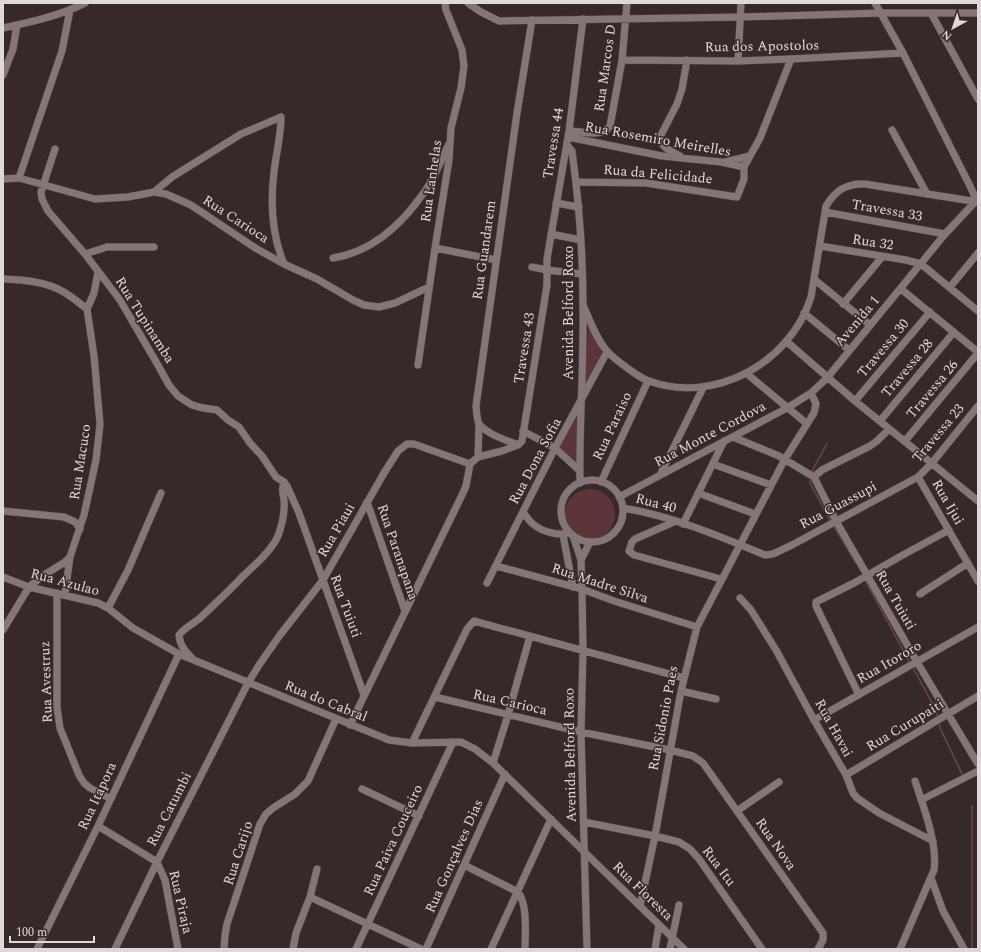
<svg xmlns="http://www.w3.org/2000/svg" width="981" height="952" viewBox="0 0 981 952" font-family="Spectral,serif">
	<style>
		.green { fill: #5d3539 }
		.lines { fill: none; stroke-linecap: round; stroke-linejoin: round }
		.stream { stroke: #6a484e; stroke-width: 1.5 }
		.minor-casing { stroke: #504546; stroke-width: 8 }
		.minor { stroke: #847676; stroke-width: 7 }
		.labels { text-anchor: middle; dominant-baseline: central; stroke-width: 3; stroke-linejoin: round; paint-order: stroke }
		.street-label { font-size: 14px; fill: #e0d7d8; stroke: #36292a }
	</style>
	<rect width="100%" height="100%" fill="#36292a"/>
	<!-- green -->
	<path class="green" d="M589 321 602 351 582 400 577 464 559 449 582 400Z
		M565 514a25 25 0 1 1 50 0a25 25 0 1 1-50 0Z"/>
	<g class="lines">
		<!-- stream -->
		<path class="stream" d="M812 473 813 469 827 444
			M811 479 810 483 831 522
			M833 525 856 563
			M865 580 910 663
			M912 666 936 710 938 718
			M939 722 940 728 963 776
			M972 949V806"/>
		<defs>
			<path id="minor" d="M468 3 481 12 499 21 741 17 881 13H978
				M875 3 903 53 970 186 974 195 975 202
				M931 13 978 99
				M532 20 517 113 476 406C477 412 476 421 480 425 489 435 506 440 518 445L522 441 547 285V259L569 131 583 19
				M3 28C31 22 59 16 85 3
				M622 60 738 61 791 59 903 53
				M738 61 741 3
				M3 75 13 49 17 25
				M892 130 927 194
				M569 131C582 131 602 138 610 126L622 60 627 3
				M568 137 662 156 721 162 744 167
				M567 145 572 151C579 202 583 254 583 306 584 365 579 424 580 483
				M55 149 41 192 42 199 48 211 85 254 120 300 159 367 169 385 178 396 192 405 203 408 217 410 228 420 239 427 250 443 262 456 276 477 284 482 287 486 299 513 364 695
				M680 156C671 151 661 148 660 137L677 104 682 89 687 60
				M725 162 750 156
				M19 178 62 51 70 10
				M3 179 19 178 95 199 128 197 154 192 166 194 191 205 257 249 284 264 317 279 353 300 364 305 379 307 395 303 429 287
				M576 182 646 183 737 197 744 179V167L760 138 791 59
				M154 192 172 177 241 134 281 117C281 137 276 153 274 172 270 204 272 235 284 264
				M556 203 579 207
				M825 212 945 234
				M551 234 581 240
				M820 246 906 260 921 264 978 311
				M435 248 496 260
				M85 254 107 247H154
				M333 258C372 252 403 223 425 191 435 177 441 160 449 144
				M532 267 547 270 582 274
				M3 279C21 280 42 281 58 289 69 294 78 302 87 309
				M815 280 870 325
				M950 287 978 253
				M901 289 978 352
				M843 304 882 257
				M583 305C590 320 596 339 607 351 612 357 619 362 626 367 633 372 640 378 649 381 715 405 791 362 811 297L826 206C835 191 846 183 865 184L978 202
				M804 313 849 350
				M786 341 855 401 978 501
				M418 365 435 248 449 160 451 128 461 88 464 66 462 50 446 10 445 3
				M746 373 806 423
				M855 401 930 312
				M880 421 954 332
				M523 431 555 448 580 471
				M733 437 779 456 814 477 836 521 917 662 978 764
				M905 441 978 353
				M478 457 479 424
				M713 464 771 485
				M660 475 703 388
				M814 477 822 470 870 446 877 441 889 429
				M918 477 978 581
				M561 511a31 31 0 1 1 62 0a31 31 0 1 1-62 0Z
				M601 482 648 381
				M698 493 755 514
				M619 497 787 408 811 393 827 378 945 234 975 202
				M367 502 405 611
				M623 508C672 516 719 536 765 555L773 554 792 545 918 477 932 463 978 406
				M3 511 64 517 75 522 80 529
				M523 512C526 516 529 521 533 524 542 532 559 536 569 533
				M676 521 635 539 632 542 629 551 634 555 721 579
				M683 524 724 441
				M563 535 573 587
				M573 536 581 560 582 589 583 650 581 732 587 949
				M581 560 590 542
				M496 566 582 589 614 601 697 627
				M3 577 29 587 98 603 108 608 133 628 179 654 389 740 412 743 461 742 475 749 493 763 684 949
				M487 583 555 448 607 352
				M57 593V707L60 728 79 775 84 783 90 788 111 799
				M65 594 70 557
				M920 594 968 563
				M740 598 751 610 776 650 814 720 846 775 853 793 857 798 879 813 933 841
				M108 608 128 570 161 493
				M3 630 29 587 41 577 65 562 70 557 84 515 96 460 100 424 94 356 87 309 94 293 98 272
				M192 658C185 651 180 646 179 635 184 628 193 624 200 618 215 604 230 590 244 575 256 564 271 551 278 536 282 525 285 511 284 500 283 493 281 488 284 482
				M681 691 716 699
				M859 695 816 606V602L854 583 901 556 949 530
				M435 697 581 732 670 750 693 756 703 763 823 933V940L818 949
				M814 720 978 627
				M350 725 463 493 466 486 470 464
				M412 743 467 629 474 621 684 678
				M493 763 508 715 530 636
				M846 775 978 696
				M362 789 419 816
				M921 800 978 771
				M737 811 779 782
				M584 822 655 836 679 842 690 849 699 859 762 949
				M98 826 157 862 165 880 178 949
				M464 865 518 892C528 905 525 933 525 949
				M931 878 943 911 964 949
				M310 897 421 949
				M640 906 655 836 681 691 697 627 785 459 814 413 816 404 811 393
				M37 949 98 826 179 654
				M115 949 157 862 248 683 259 665 280 635 323 580 384 473 398 451 407 444H414L470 464 478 457 502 451 518 445
				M224 949 225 935 227 924 260 824 266 814 273 808 295 794 308 781 336 719
				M293 949 296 933 310 897 317 869
				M356 949 453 742
				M426 949 505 774
				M491 949 551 819
				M655 949 659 925
				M670 949 679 905
				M900 949 934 870C938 845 923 805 915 781"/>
		</defs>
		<!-- minor casing -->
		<use href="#minor" class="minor-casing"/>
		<!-- minor -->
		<use href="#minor" class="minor"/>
	</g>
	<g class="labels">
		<!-- street labels -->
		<g class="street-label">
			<text transform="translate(762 46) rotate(-1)">Rua dos Apostolos</text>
			<text transform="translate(605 68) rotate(-82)">Rua Marcos D</text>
			<text transform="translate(658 139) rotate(10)">Rua Rosemiro Meirelles</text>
			<text transform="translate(553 143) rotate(-81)">Travessa 44</text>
			<text transform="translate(658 174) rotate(5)">Rua da Felicidade</text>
			<text transform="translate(431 181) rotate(-82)">Rua Lanhelas</text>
			<text transform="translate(887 210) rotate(10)">Travessa 33</text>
			<text transform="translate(236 219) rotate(33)">Rua Carioca</text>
			<text transform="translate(873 242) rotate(9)">Rua 32</text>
			<text transform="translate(484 250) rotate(-82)">Rua Guandarem</text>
			<text transform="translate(568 313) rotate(-90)">Avenida Belford Roxo</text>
			<text transform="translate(145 320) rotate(58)">Rua Tupinamba</text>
			<text transform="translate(857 321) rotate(-50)">Avenida 1</text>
			<text transform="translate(524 348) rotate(-81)">Travessa 43</text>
			<text transform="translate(883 348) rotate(-50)">Travessa 30</text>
			<text transform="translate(907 368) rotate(-50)">Travessa 28</text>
			<text transform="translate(932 389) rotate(-50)">Travessa 26</text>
			<text transform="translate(612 426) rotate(-65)">Rua Paraiso</text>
			<text transform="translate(938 433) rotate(-50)">Travessa 23</text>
			<text transform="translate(710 434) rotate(-28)">Rua Monte Cordova</text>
			<text transform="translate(535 461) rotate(-62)">Rua Dona Sofia</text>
			<text transform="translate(80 462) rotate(-81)">Rua Macuco</text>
			<text transform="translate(948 502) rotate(60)">Rua Ijui</text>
			<text transform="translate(656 503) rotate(14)">Rua 40</text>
			<text transform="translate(838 505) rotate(-28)">Rua Guassupi</text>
			<text transform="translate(336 530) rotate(-60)">Rua Piaui</text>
			<text transform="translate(398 552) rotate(71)">Rua Paranapana</text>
			<text transform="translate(65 582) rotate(15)">Rua Azulao</text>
			<text transform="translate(600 583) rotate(18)">Rua Madre Silva</text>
			<text transform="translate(896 600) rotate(60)">Rua Tuiuti</text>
			<text transform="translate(346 606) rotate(70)">Rua Tuiuti</text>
			<text transform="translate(889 662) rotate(-30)">Rua Itororo</text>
			<text transform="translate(46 682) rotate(-92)">Rua Avestruz</text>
			<text transform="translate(326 701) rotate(22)">Rua do Cabral</text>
			<text transform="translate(510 702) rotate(13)">Rua Carioca</text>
			<text transform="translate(663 718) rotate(-79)">Rua Sidonio Paes</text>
			<text transform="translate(905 725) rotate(-31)">Rua Curupaiti</text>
			<text transform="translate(834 728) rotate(61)">Rua Havai</text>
			<text transform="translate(570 755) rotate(-91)">Avenida Belford Roxo</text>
			<text transform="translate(97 796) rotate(-65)">Rua Itapora</text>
			<text transform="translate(169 809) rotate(-63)">Rua Catumbi</text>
			<text transform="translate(393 840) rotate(-65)">Rua Paiva Couceiro</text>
			<text transform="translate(776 844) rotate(55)">Rua Nova</text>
			<text transform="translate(238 853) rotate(-72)">Rua Carijo</text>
			<text transform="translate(454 856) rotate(-66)">Rua Gonçalves Dias</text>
			<text transform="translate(719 866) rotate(53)">Rua Itu</text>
			<text transform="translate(643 891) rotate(44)">Rua Floresta</text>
			<text transform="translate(181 902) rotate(77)">Rua Piraja</text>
		</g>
	</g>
	<!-- border -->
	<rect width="981" height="952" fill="none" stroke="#e0d7d8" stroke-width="8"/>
	<!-- north arrow -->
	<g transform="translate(953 28) rotate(220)" stroke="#36292a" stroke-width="3" paint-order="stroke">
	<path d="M0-3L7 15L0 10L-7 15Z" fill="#e0d7d8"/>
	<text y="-6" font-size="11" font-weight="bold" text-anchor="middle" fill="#e0d7d8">N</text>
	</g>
	<!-- scale -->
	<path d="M10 936v6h84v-6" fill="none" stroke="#e0d7d8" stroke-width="2"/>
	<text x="16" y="936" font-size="12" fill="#e0d7d8" stroke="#36292a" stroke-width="3" paint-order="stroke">100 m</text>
</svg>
